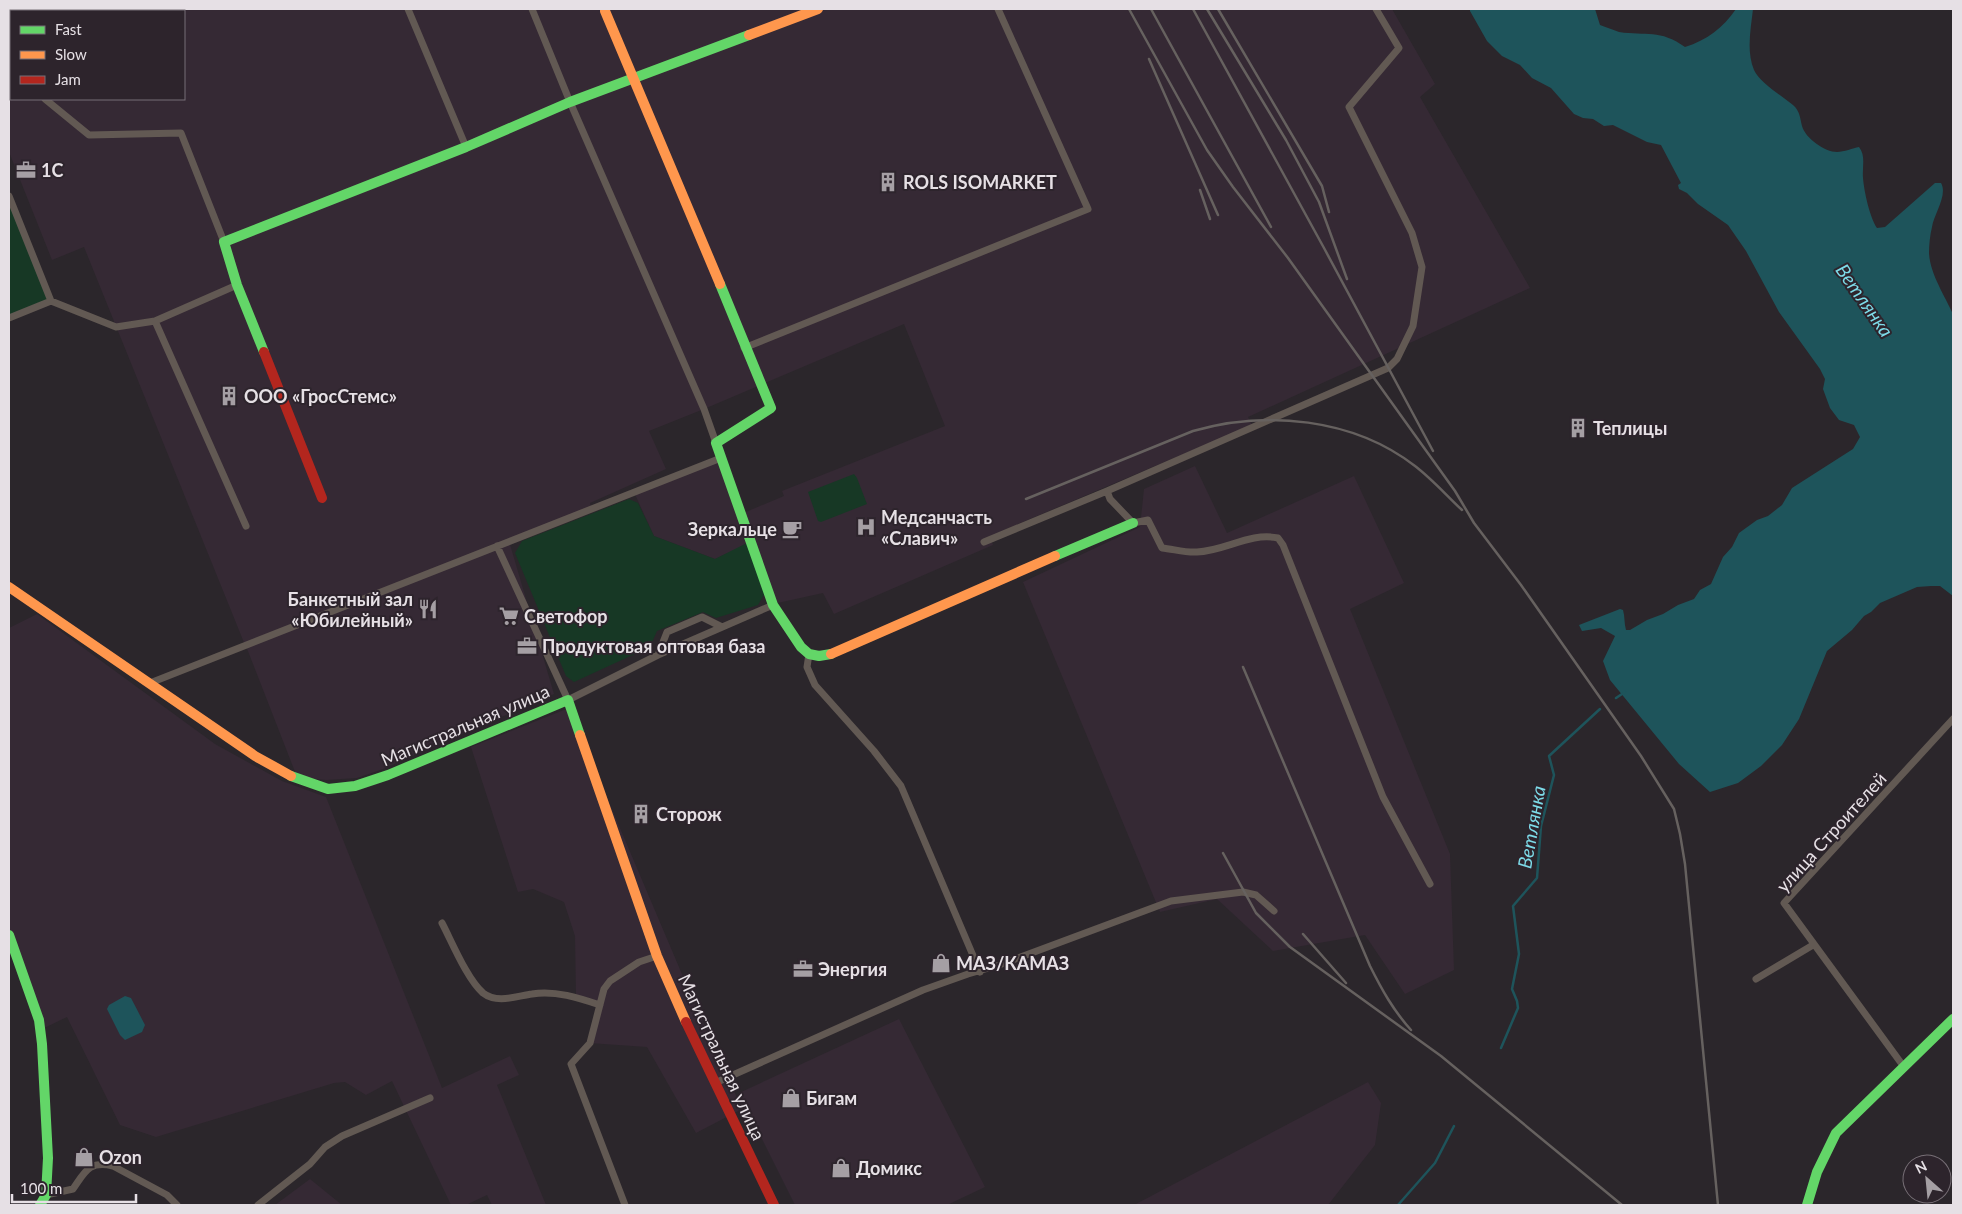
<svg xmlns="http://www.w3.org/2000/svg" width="1962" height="1214" viewBox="0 0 1962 1214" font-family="Lato,sans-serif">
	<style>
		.built { fill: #352934; fill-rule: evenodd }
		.green { fill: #173825 }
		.water { fill: #1e545b }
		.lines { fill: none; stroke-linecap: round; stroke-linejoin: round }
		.stream { stroke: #1e545b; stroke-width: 2.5 }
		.street { stroke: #625953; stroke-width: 7 }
		.fast { stroke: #63d668; stroke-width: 10 }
		.slow { stroke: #ff974d; stroke-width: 10 }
		.jam { stroke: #b3261e; stroke-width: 10 }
		.rail { stroke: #66615f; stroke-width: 2.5 }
		.labels { text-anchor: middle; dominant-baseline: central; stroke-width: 4; stroke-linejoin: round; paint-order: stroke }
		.poi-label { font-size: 18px; font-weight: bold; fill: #e6e0e5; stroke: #2d242c; text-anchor: start }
		.street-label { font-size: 18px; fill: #e6e0e5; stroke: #2d242c }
		.water-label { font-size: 19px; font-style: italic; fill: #7ddbe8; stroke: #2d242c }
	</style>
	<rect width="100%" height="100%" fill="#2b262b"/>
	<!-- built -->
	<path class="built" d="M9 9H1392L1435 84 1420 97 1530 288 1248 417 1252 425 990 536 993 545 834 614 823 593 773 604 751 542 715 559 654 536 634 492 721 458 741 514 784 496 782 491 945 426 904 324 704 409 649 431 666 469 590 503 591 508 245 645 84 247 52 260 9 152ZM11 11H184V99H11Z
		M1195 466 1227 533 1354 476 1404 583 1350 609 1450 854 1454 970 1405 994 1365 935 1273 951 1217 899 1160 912 1023 582 1140 527 1144 489Z
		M509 541 554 694 383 769 357 778 326 780 297 777 246 646Z
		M37 614 215 744 282 781 326 797 442 1088 510 1056 519 1075 497 1085 546 1205H492L487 1195 466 1205H451L392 1081 366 1095 345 1082 334 1083 156 1137 120 1125 67 1017 40 1030 9 935V628Z
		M569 708 690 993 742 1109 696 1133 647 1047 589 1043 600 1004 576 997 575 936 564 902 533 889 518 892 471 747Z
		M899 1019 985 1187 947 1205H795L739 1093Z
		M1368 1082 1381 1103 1375 1145 1328 1205H1134Z
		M310 1179 342 1205H275Z"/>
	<!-- green -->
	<path class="green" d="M9 196 51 301 9 318Z
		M854 474 857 478 867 504 821 522 818 521 808 492Z
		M629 499 638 503 654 536 715 559 751 541 765 593 758 605 716 618 703 612 657 631 650 647 574 682 566 676 515 553 522 541Z"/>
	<!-- water -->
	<path class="water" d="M1470 9H1595L1600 25C1606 27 1613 30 1619 32 1646 36 1660 29 1685 47 1707 40 1723 28 1736 9H1753C1751 28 1746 51 1754 70 1759 82 1782 96 1793 105 1800 111 1800 118 1802 126 1805 138 1825 152 1837 152 1844 152 1853 148 1859 147 1866 156 1862 167 1863 178 1864 191 1870 218 1877 228L1885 227 1935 183H1941C1948 195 1934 214 1932 227 1930 235 1929 245 1929 253 1930 274 1945 296 1953 314V596L1940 586H1931L1917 587 1880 603 1871 612 1864 616 1852 630 1827 651 1799 719 1782 745 1761 766 1738 783 1710 792 1679 764 1610 680 1603 661 1615 636 1601 628 1582 631 1579 625 1620 609 1623 610C1625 617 1624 623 1626 630H1630L1647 620 1663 614 1678 605 1694 599 1700 590 1711 584 1723 557 1732 547 1739 533 1757 520 1768 516 1782 505 1792 488 1853 449 1860 437 1854 425 1839 420 1830 408 1823 389 1825 379 1820 369 1779 312 1746 251 1728 225 1698 204 1687 193 1679 189 1678 185 1681 183 1661 145 1647 142 1613 125 1604 126 1593 119 1583 118 1574 114 1551 88 1532 78 1520 65 1502 56 1487 41 1470 11Z
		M125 996 131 998 145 1025 142 1032 125 1040 120 1035 107 1009 109 1005Z"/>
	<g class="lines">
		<!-- stream -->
		<path class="stream" d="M1616 698 1625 692
			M1501 1048 1518 1008 1517 1001 1512 989 1519 954 1513 906 1537 878 1541 826 1554 775 1549 756 1600 709
			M1398 1205 1435 1163 1454 1126"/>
		<!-- street -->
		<path class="street" d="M408 9 466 147
			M532 9 570 102 704 409 716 443
			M148 11 154 9
			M9 56 11 55
			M45 99 89 135 181 133 224 242
			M9 196 51 301 9 318
			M51 301 116 327 155 321 237 285
			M155 321 246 526
			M744 348 1088 209 998 9
			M1107 491 1110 499 1133 523 1148 520 1162 548C1173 549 1186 553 1197 552 1225 551 1250 532 1278 538L1283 545 1383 797 1430 884
			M984 542 1107 491 1388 368 1397 359 1413 326 1422 267 1412 233 1349 107 1399 48 1376 9
			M497 546 568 700 658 655 773 605
			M809 654 807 667 815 685 874 751 901 786 980 972
			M658 655 667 632 702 617 722 627
			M150 683 721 458
			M442 923C452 942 467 979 483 993 497 1004 517 996 532 994 555 990 579 998 600 1005
			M1756 979 1813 945
			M1904 1067 1784 903 1953 719
			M715 1083 923 990 968 974 999 965 1171 901 1243 892 1256 895 1274 911
			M46 1195 73 1189C85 1172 89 1160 113 1166L167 1195 177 1205
			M258 1205 310 1164 325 1147 342 1136 430 1098
			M625 1205 571 1064 590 1043 604 989 610 981 639 962 657 956"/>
		<!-- fast -->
		<path class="fast" d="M720 284 771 408 716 443 773 605 801 647 809 654 819 656 831 654
			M264 352 237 285 224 242 466 147 570 102 749 35
			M1055 556 1133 523
			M291 776 328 789 355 786 388 775 568 700 580 735
			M9 935 39 1020 42 1044 48 1158 46 1195 40 1205
			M1807 1205 1817 1172 1836 1133 1953 1019"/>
		<!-- slow -->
		<path class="slow" d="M605 11 720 284
			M749 35 818 9
			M9 587 255 756 291 776
			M831 654 1055 556
			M580 735 657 956 686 1022"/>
		<!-- jam -->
		<path class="jam" d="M264 352 322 498
			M686 1022 774 1205"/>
		<!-- rail -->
		<path class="rail" d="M1129 9 1207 150 1233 187 1288 258 1455 491 1474 523 1521 585 1641 756 1674 809 1680 834 1685 864 1718 1205
			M1151 9 1271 227
			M1193 9 1324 248 1433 451
			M1207 9 1286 140 1319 202 1347 279
			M1218 9 1322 186 1329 212
			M1149 59 1218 215
			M1200 190 1210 219
			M1026 499 1193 431C1266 410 1353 418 1415 466 1432 479 1446 495 1462 510
			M1243 667 1370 966C1382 990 1393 1010 1411 1030
			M1223 853 1256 913 1290 947 1441 1056 1622 1205
			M1303 934 1346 983"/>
	</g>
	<!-- icons -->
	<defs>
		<symbol id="office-bare" viewBox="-9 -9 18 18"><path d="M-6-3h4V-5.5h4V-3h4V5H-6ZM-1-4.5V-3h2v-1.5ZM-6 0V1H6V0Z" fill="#a59fa4" stroke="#2d242c" stroke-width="2.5" paint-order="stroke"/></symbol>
		<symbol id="building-bare" viewBox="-9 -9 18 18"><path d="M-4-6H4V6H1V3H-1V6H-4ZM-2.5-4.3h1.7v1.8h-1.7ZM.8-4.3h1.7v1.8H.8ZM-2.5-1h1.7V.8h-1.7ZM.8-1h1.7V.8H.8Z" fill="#a59fa4" stroke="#2d242c" stroke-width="2.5" paint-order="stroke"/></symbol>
		<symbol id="hospital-bare" viewBox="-9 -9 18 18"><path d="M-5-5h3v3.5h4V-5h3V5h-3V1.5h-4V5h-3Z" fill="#a59fa4" stroke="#2d242c" stroke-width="2.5" paint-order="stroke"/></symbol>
		<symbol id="cafe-bare" viewBox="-9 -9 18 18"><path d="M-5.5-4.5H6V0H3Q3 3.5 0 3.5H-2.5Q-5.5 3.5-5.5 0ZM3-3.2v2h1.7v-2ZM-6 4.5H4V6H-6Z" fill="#a59fa4" stroke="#2d242c" stroke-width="2.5" paint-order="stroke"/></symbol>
		<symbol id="restaurant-bare" viewBox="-9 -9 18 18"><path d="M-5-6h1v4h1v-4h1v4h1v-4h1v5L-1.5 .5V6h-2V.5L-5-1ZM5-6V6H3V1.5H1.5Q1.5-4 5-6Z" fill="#a59fa4" stroke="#2d242c" stroke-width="2.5" paint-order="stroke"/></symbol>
		<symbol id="supermarket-bare" viewBox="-9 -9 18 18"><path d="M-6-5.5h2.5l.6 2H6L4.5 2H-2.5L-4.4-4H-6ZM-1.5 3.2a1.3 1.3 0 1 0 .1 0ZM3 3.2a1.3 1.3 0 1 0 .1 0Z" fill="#a59fa4" stroke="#2d242c" stroke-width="2.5" paint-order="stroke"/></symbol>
		<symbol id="shop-bare" viewBox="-9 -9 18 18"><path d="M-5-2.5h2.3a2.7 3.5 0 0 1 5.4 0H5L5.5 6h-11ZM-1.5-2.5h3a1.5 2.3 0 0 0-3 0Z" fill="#a59fa4" stroke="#2d242c" stroke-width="2.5" paint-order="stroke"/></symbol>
	</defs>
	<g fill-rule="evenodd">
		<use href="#office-bare" x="12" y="156" width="28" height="28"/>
		<use href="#building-bare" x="874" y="168" width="28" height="28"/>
		<use href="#building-bare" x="215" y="382" width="28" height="28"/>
		<use href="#building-bare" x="1564" y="414" width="28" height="28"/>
		<use href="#hospital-bare" x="852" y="513" width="28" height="28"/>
		<use href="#cafe-bare" x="778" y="515" width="28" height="28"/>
		<use href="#restaurant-bare" x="414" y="595" width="28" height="28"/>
		<use href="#supermarket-bare" x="495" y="602" width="28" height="28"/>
		<use href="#office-bare" x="513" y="632" width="28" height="28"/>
		<use href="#building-bare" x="627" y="800" width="28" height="28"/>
		<use href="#shop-bare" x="927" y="949" width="28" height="28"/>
		<use href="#office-bare" x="789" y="955" width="28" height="28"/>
		<use href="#shop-bare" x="777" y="1084" width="28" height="28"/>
		<use href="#shop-bare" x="70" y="1143" width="28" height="28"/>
		<use href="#shop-bare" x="827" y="1154" width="28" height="28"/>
	</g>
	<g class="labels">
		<!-- poi labels -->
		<g class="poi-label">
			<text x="41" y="170">1С</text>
			<text x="903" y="182">ROLS ISOMARKET</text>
			<text x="244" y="396">ООО «ГросСтемс»</text>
			<text x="1593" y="428">Теплицы</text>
			<text x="881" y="517">Медсанчасть<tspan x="881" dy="21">«Славич»</tspan></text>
			<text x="777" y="529" text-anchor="end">Зеркальце</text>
			<text x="413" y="599" text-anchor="end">Банкетный зал<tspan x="413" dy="21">«Юбилейный»</tspan></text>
			<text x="524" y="616">Светофор</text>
			<text x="542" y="646">Продуктовая оптовая база</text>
			<text x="656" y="814">Сторож</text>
			<text x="956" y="963">МАЗ/КАМАЗ</text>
			<text x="818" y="969">Энергия</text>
			<text x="806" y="1098">Бигам</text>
			<text x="99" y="1157">Ozon</text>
			<text x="856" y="1168">Домикс</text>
		</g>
		<!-- street labels -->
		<g class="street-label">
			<text transform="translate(465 725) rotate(-23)">Магистральная улица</text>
			<text transform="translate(1831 832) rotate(-48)">улица Строителей</text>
			<text transform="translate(722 1057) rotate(65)">Магистральная улица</text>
		</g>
		<!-- water labels -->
		<g class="water-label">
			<text transform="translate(1865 300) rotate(55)">Ветлянка</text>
			<text transform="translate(1531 827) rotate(-80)">Ветлянка</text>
		</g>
	</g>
	<!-- border -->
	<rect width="1962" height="1214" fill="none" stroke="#e6e0e5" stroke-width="20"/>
	<!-- legend -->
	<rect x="10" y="10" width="175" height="90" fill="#2d242c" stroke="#776f76"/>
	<rect x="20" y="26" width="25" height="8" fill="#63d668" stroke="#776f76"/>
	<text x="55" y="35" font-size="15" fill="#e6e0e5">Fast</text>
	<rect x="20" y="51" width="25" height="8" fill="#ff974d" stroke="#776f76"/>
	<text x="55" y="60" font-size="15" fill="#e6e0e5">Slow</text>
	<rect x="20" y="76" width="25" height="8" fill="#b3261e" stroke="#776f76"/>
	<text x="55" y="85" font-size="15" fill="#e6e0e5">Jam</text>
	<!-- north arrow -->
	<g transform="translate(1927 1179) rotate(333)"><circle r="24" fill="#2d242c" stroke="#776f76"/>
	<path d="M0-4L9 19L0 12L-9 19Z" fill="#a59fa4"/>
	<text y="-8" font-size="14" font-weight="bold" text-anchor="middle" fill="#e6e0e5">N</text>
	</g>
	<!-- scale -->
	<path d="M12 1194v8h124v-8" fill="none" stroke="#e6e0e5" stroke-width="2.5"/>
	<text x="20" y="1194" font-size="15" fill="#e6e0e5" stroke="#2d242c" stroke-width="4" paint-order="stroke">100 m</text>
</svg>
